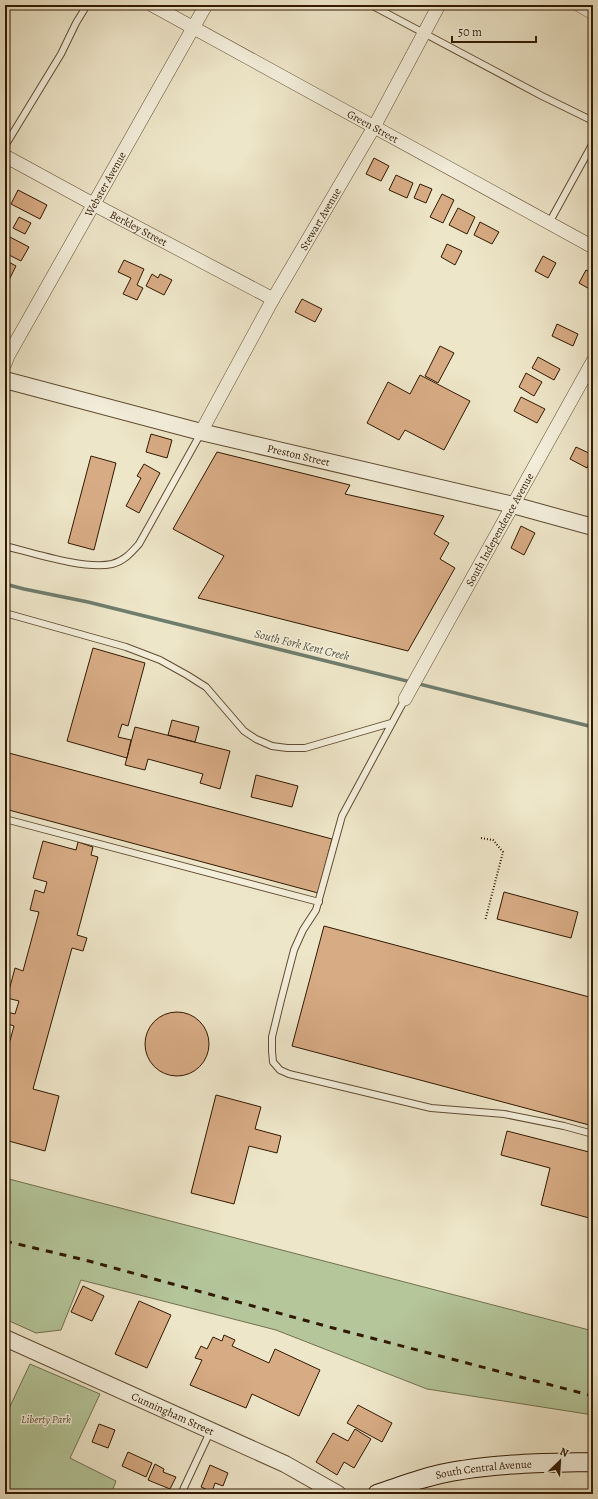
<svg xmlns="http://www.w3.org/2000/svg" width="598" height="1499" viewBox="0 0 598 1499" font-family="Alegreya,serif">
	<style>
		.green { fill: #b4c69a; stroke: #72704d }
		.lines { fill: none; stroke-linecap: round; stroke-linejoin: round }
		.stream { stroke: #6f7d6d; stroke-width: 3.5 }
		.building { fill: #d7ab84; stroke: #311900 }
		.service-casing { stroke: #604c32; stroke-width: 8 }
		.minor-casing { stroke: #604c32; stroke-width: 14 }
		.tertiary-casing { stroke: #604c32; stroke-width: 18 }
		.secondary-casing { stroke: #311900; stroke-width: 20 }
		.path { stroke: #311900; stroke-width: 2; stroke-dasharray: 1 2; stroke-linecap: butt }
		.service { stroke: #f4efdc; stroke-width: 6 }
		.minor { stroke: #f4efdc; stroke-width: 13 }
		.tertiary { stroke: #f4efdc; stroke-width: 16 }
		.secondary { stroke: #f4efdc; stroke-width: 18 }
		.rail { stroke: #311900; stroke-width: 3; stroke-dasharray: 7 7; stroke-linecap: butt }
		.labels { text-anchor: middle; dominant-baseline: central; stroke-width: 3; stroke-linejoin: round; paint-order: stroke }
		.street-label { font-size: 11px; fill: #311900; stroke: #f4efdc }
		.park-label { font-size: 11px; font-style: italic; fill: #584d2e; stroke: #f4efdc }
		.water-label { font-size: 12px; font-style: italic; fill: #55533f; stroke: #f4efdc }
	</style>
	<rect width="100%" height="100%" fill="#eee6c9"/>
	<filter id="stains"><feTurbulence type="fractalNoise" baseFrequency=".005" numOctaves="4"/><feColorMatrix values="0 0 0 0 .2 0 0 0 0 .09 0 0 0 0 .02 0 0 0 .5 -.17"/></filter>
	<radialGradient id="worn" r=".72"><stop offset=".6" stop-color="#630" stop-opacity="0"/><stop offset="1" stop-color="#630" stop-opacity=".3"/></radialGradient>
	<!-- green -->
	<path class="green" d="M5 1178 593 1331V1415L427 1389 276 1330 81 1280 61 1330 36 1333 5 1319Z
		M30 1364 100 1394 70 1458 116 1481 111 1494H5V1417Z"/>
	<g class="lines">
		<!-- stream -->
		<path class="stream" d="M5 584 24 589 88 602 593 727"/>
	</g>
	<!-- building -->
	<path class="building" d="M374 158 389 166 381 181 366 174Z
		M396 175 413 183 407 198 389 190Z
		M420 184 432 189 426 203 414 198Z
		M18 190 47 205 40 219 11 204Z
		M442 194 454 200 443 223 430 217Z
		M458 208 475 217 467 234 449 225Z
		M19 217 31 223 25 234 13 228Z
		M480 222 499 232 492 244 474 235Z
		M8 236 29 247 21 261 5 253V243Z
		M447 244 462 251 455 265 441 257Z
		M543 256 556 263 548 278 535 271Z
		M5 260 16 266 9 280 5 278Z
		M124 260 144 269 137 285 143 288 137 300 123 294 131 278 118 272Z
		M586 270 593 274V291L579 283Z
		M152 274 158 278 160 274 172 280 164 295 146 286Z
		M302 299 322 309 315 322 295 312Z
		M557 324 578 334 573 346 552 336Z
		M440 346 454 353 438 383 425 376Z
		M538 357 560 369 554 380 532 368Z
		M526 373 542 382 534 396 519 387Z
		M420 375 470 401 444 450 405 430 399 440 367 423 388 382 410 394Z
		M521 397 545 409 537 423 514 411Z
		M151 434 172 440 167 458 146 452Z
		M576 447 593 455 587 468 570 459Z
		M217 452 350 485 345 494 444 516 434 534 449 543 440 559 455 568 408 651 198 598 224 556 173 529Z
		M91 456 116 463 94 550 68 543Z
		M144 464 160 473 139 513 126 506 141 478 137 476Z
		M521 526 535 533 524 555 511 548Z
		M93 648 145 663 128 726 122 724 118 737 131 740 127 758 67 741Z
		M172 720 199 727 195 742 168 735Z
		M135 727 230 751 220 789 200 783 203 774 148 759 145 770 125 765Z
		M5 752 332 839 318 893 5 809Z
		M256 775 298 786 292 807 251 797Z
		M43 841 76 850 78 842 93 847 91 855 98 857 77 935 87 938 83 951 72 948 33 1089 59 1096 45 1151 5 1140V1059L14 1026 5 1023V1020L7 1012 15 1014 19 1001 7 998 15 968 23 971 39 912 30 910 35 890 44 893 47 882 33 878Z
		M504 892 578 912 571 938 497 919Z
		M324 926 593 998V1126L292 1046Z
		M145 1044a32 32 0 1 1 64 0a32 32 0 1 1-64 0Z
		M216 1095 261 1107 255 1129 281 1136 277 1153 249 1146 234 1204 191 1193Z
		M507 1131 593 1153V1219L541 1205 550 1168 501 1155Z
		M83 1286 104 1296 92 1321 71 1312Z
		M139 1301 171 1315 147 1368 115 1354Z
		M224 1335 235 1340 232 1346 269 1363 275 1349 320 1370 299 1416 252 1394 246 1408 190 1385 202 1360 195 1358 201 1346 207 1349 213 1337 222 1341Z
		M358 1405 392 1423 382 1442 347 1423Z
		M99 1424 115 1430 108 1448 92 1442Z
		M355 1429 371 1439 354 1468 344 1462 337 1475 316 1462 333 1433 348 1441Z
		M128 1452 152 1463 146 1477 122 1466Z
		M155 1464 164 1469 163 1472 176 1477 170 1489 148 1480Z
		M210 1465 228 1473 223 1486 215 1483 212 1492 201 1487Z"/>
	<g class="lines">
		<defs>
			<path id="service" d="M371 5 542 96 593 121
				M5 146 61 54 76 23 87 5
				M549 223 593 143
				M5 546C33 553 85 570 112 564 124 561 131 553 139 544L201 433
				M5 613 126 647 160 660 187 675 206 687 244 731 256 739 272 746 287 748H305L391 723
				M405 699 342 816 316 910 303 930 294 950 281 1000 272 1037V1051L273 1062 280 1070 289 1074 431 1108 504 1114 564 1126 593 1134
				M5 819 319 902
				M181 1494 210 1432"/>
			<g id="minor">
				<path id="s1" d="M152 5 593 247"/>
				<path d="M579 5 593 13"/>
				<path id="s2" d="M5 156 93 204 273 299"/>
				<path id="s3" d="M5 364 8 356 206 5"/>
				<path id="s4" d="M201 432 273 299 374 127 439 5"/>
				<path id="s5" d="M405 699 593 361"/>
			</g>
			<g id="tertiary">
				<path id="s6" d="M5 380 201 432 513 505 593 527"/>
				<path id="s7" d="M5 1338 285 1464 338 1494"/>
			</g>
			<g id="secondary">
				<path id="s8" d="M377 1494C405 1484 433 1474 462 1470 505 1463 549 1463 593 1462"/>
			</g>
		</defs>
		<!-- service casing -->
		<use href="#service" class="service-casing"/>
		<!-- minor casing -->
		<use href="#minor" class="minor-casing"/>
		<!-- tertiary casing -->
		<use href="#tertiary" class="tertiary-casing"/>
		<!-- secondary casing -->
		<use href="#secondary" class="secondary-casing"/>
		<!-- path -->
		<path class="path" d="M481 838 493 840 503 852 485 921"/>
		<!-- service -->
		<use href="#service" class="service"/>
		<!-- minor -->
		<use href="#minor" class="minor"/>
		<!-- tertiary -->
		<use href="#tertiary" class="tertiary"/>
		<!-- secondary -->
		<use href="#secondary" class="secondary"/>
		<!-- rail -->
		<path class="rail" d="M5 1241 85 1260 333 1328 593 1396"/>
	</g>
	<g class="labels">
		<!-- street labels -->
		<g class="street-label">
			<text stroke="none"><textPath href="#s1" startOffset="252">Green Street</textPath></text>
			<text stroke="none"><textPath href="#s3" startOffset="206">Webster Avenue</textPath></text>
			<text stroke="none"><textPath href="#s4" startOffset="244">Stewart Avenue</textPath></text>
			<text stroke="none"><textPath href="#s2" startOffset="152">Berkley Street</textPath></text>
			<text stroke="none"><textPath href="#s6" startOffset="303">Preston Street</textPath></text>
			<text stroke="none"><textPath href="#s5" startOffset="194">South Independence Avenue</textPath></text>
			<text stroke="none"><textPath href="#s7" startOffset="184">Cunningham Street</textPath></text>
			<text stroke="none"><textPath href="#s8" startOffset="110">South Central Avenue</textPath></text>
		</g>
		<!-- park labels -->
		<g class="park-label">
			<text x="46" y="1419">Liberty Park</text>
		</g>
		<!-- water labels -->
		<g class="water-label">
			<text transform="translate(302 645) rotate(14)">South Fork Kent Creek</text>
		</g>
	</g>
	<!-- margin -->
	<rect width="598" height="1499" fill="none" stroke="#eee6c9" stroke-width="20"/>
	<rect x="6" y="6" width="586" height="1487" fill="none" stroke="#311900" stroke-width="2"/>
	<rect x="10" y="10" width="578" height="1479" fill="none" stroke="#311900"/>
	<!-- north arrow -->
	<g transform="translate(560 1461) rotate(25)" stroke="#f4efdc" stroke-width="3" paint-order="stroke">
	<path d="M0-3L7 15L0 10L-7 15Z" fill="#311900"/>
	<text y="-6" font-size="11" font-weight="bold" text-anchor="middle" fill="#311900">N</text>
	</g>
	<!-- scale -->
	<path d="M452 36v6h84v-6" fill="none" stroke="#311900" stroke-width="2"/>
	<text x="458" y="36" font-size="12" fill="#311900" stroke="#f4efdc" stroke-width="3" paint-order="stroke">50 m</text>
	<rect width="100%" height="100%" filter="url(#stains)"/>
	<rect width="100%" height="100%" fill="url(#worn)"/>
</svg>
